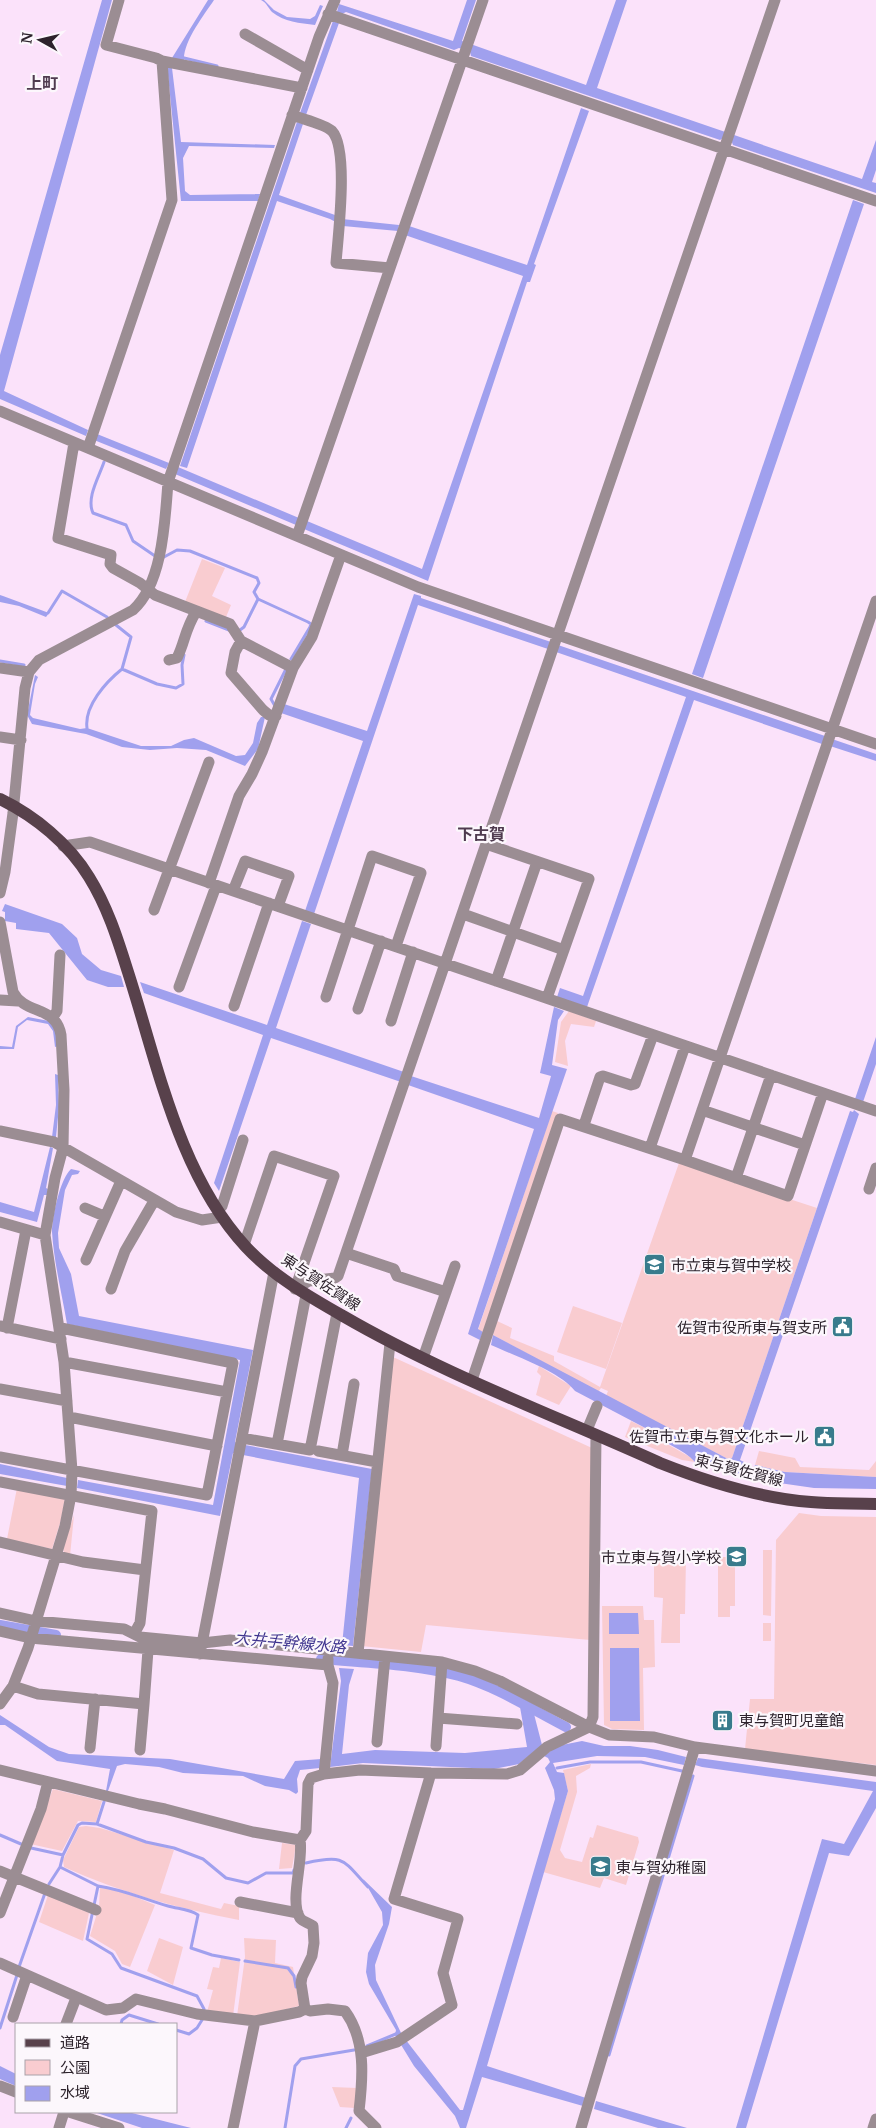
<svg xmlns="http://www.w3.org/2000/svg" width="876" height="2128" viewBox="0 0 876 2128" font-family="Merriweather,'Noto Sans JP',serif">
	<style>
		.green { fill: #f9ccd0 }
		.water { fill: #a0a0ee }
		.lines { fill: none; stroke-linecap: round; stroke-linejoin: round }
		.stream { stroke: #a0a0ee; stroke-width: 3 }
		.canal { stroke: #a0a0ee; stroke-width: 10 }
		.minor { stroke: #9b8d93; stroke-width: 11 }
		.major { stroke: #58414b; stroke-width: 12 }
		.labels { text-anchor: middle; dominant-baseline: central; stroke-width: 4.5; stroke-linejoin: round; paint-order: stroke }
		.poi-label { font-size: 15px; fill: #2d232c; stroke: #fcf7fc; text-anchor: start }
		.street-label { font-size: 15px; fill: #2d232c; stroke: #fcf7fc }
		.neighbourhood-label { font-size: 16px; font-weight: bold; fill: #4f3b4f; stroke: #fcf7fc }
		.water-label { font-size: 16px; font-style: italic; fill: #3f358f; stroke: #fcf7fc }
	</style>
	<rect width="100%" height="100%" fill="#fbe2fa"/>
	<!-- green -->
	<path class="green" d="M202 559 225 568 212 596 231 605 226 617 185 602Z
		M569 1011 596 1021 594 1027 571 1024 565 1041 568 1066 555 1062 561 1022Z
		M552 1111 558 1113 483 1332 478 1330Z
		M679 1163 817 1208 732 1458 728 1459 606 1396 608 1391 601 1388 598 1392 493 1335 497 1321 512 1328 510 1338 554 1356V1361L600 1387Z
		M573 1306 622 1323 606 1369 557 1352Z
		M393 1357 592 1448 590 1640 426 1625 421 1652 361 1646Z
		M539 1366 571 1386 559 1405 536 1395 541 1376 537 1372Z
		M631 1421 651 1431 660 1440 690 1457 695 1462 682 1460 625 1437Z
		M759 1451 795 1458 800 1467 869 1470 876 1461V1477L785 1472 755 1465Z
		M17 1488 65 1497 61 1520 52 1549 7 1539Z
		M799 1513 821 1516 876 1517V1765L745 1749 750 1699H774L776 1540Z
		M74 1515 70 1556 64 1554 63 1548Z
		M763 1550H772L771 1616 763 1615Z
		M686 1557 685 1614H680V1643H661L663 1598 654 1597V1558Z
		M718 1557H735V1606H730V1617H718Z
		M602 1606H643L644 1620H654L655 1667 643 1668 644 1730 612 1729 604 1725Z
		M763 1623H771V1641H763Z
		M591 1764 590 1768 576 1776 577 1792 560 1850 565 1858 582 1862 590 1837 593 1838 597 1825 638 1837 639 1842 626 1885 604 1878 600 1888 543 1872 568 1791 563 1770Z
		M53 1789 102 1801 96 1822 78 1821 62 1851 30 1844Z
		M86 1826 100 1828 174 1850 160 1893 221 1909 224 1903 239 1906V1920C179 1909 119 1892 64 1867L63 1860 79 1827Z
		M282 1843 296 1845 292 1868 279 1869Z
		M100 1888 121 1891 155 1905 130 1967 122 1964 115 1951 90 1936 99 1907Z
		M48 1895 89 1913 83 1941 39 1922Z
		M159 1938 183 1947 173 1985 147 1971Z
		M244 1938 276 1940 275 1963 293 1967 299 2006 254 2017 237 2016 245 1957Z
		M221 1958 240 1962 233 2016 207 2012 213 1990 207 1989 213 1967 219 1968Z
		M332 2087 357 2088 355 2108 340 2107Z"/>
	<!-- water -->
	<path class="water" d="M102 0H112L4 391 88 430 86 436 0 399V355Z
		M208 0H214C204 15 183 42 184 60L172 68 181 142 275 145 274 148 189 146 183 158 185 191 190 195 260 194 258 201H181L167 66Z
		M261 0H264L274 10 287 17 310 19 315 16 320 5 323 6 315 25C300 23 284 22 272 12 268 8 267 3 261 0Z
		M467 0H476L462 41 586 85 616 0H627L597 88 862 179 876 140V170L872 182 876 183V193L733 145 731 140 723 138 720 140 471 56 470 52 459 48 454 50 346 12 342 14 337 12 339 4 453 41Z
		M333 21 339 23 306 115 300 113Z
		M581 108 589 111 534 264 536 265 530 282H527L428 581 304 529 307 521 422 569 523 276 405 235 409 226 527 265Z
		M297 122 303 124 279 195 335 215 342 219 399 225 398 231 343 226 330 219 277 201 187 468 180 466Z
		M853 200 864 204 703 678 692 674Z
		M97 434 169 463 166 469 94 440Z
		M178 467 299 518 296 525 175 474Z
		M414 594 421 596V598L551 642 548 649 418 605 314 914 305 911 363 741 281 713 284 704 367 731Z
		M0 595 3 596 49 613 46 617 19 606 0 602Z
		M558 645 825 736 822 744 694 700 587 1007 557 997 560 988 583 996 686 697 556 652Z
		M35 675 38 677 35 684 30 715 33 718 80 729 87 728 141 746H171L184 740 194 738 236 756 245 755 253 743 257 723 261 717H265L258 749 245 766 206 750 177 748 150 750 122 747 86 734 32 724 27 715Z
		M832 739 876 754V761L830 746Z
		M5 904 62 924 77 938 82 954 101 970 121 976 124 987H108L87 980 49 933 16 929V923L5 921V912L2 911Z
		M302 921 311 924 276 1028 404 1072 401 1082 271 1038 219 1191 214 1183 263 1035 144 993 140 982 267 1025Z
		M554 1007 564 1011 558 1020 552 1065 567 1069 478 1329 483 1332 480 1340 468 1334 534 1129 408 1085 411 1076 539 1118 551 1076 540 1073Z
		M28 1017 49 1021 56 1031 58 1046 55 1047 53 1031 48 1024 27 1020 18 1027 14 1049H0V1046L12 1047 16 1026Z
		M876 1037V1064L863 1102 855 1099Z
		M55 1074 58 1075 59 1107 56 1137H52L56 1105Z
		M854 1110 859 1114 740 1460 744 1462 740 1473 736 1474 695 1462C683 1448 664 1445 651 1431L575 1391C561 1372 513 1355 491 1345L493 1335 728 1459 732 1458 850 1111 853 1112Z
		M50 1147 53 1148 46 1188 48 1189 47 1195H44L37 1222 0 1212V1202L34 1212Z
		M71 1169 80 1171 78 1174 72 1175 65 1190 58 1233 59 1248 71 1274 79 1316 253 1350 235 1442 237 1443 235 1453H233L220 1516 77 1488 78 1480 213 1505 240 1360 67 1324C62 1294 54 1263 52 1232 52 1217 60 1179 71 1169Z
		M245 1445 372 1469 353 1646 342 1645 359 1478 243 1455Z
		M0 1464 67 1478V1486L0 1474Z
		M755 1465 785 1472 876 1477V1489L814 1488 751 1479Z
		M609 1613H638L639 1634H609Z
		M610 1648H639L640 1721H610Z
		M339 1668 354 1669 349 1685 342 1754 375 1750 465 1753 527 1747 520 1707 534 1714 542 1745 519 1764 494 1769 363 1763 330 1767 341 1681Z
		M0 1715 49 1747 69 1754 170 1759 284 1779 295 1761 321 1759 320 1768 300 1770 297 1779 298 1792 296 1794 289 1790 265 1786 243 1776 183 1773 159 1767 125 1764 117 1766 108 1791H106L110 1769 57 1761 5 1725H0Z
		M582 1741 604 1746H630L658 1750 686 1757 684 1765 645 1757 597 1756 553 1763 557 1772 564 1773 568 1791 487 2066 586 2098 583 2106 482 2077 466 2128H460L455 2116 414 2066 395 2035 396 2030 369 1984 366 1972 368 1953 383 1925 382 1912 363 1879 392 1907 389 1924 375 1965 376 1980 402 2035 460 2110H463L555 1799 554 1790 545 1768 550 1762 548 1758 544 1756 557 1746Z
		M698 1758 876 1782V1808L849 1856 829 1853 746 2128H736L822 1839 844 1844 873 1791 702 1767 695 1765Z
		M0 2066 16 2074V2086L0 2079Z
		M596 2101 687 2128H658L594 2109Z
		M94 2112H128L191 2128H142Z"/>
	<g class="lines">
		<!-- stream -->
		<path class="stream" d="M180 57 217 66
			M104 462C99 477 86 498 93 513L126 525 133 541 155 556
			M164 557 177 550 190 551 257 578 259 583 254 592 258 599
			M48 613 62 591 107 617
			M206 621 229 630
			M116 625 131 637 122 669
			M240 630 244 627 258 599 308 622 311 624 310 627 291 659
			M0 661 24 665
			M275 706 271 699 286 669
			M87 728C84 706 106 682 122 669L157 684 176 688 183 684 182 665 184 655
			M738 1467 756 1472
			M557 1768 590 1762H641L682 1771
			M97 1824 104 1802
			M0 1835 21 1844
			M31 1848 63 1855 78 1825 82 1823 97 1824 146 1842 174 1848 203 1859 226 1878 248 1883 266 1873H293L294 1870
			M63 1855 60 1867 98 1886 87 1939 112 1954 121 1968 197 1996 204 2009
			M306 1863C345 1854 343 1860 368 1887
			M49 1884 60 1867
			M98 1886C125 1890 143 1899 168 1906 178 1909 190 1909 198 1915L191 1948 212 1955 239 1960
			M245 1961 288 1968 294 1976 296 1987
			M19 1967 45 1893
			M121 2024 122 2020 129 2015 158 2024
			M0 2028 17 1975
			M176 2030 189 2034 197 2028 202 2020
			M367 2046 398 2033
			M609 2055 693 1776
			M285 2128 295 2066 301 2059 354 2050
			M346 2128 351 2118"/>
		<!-- canal -->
		<path class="canal" d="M0 1625 56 1635
			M321 1659C366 1663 415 1664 459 1676 497 1687 531 1709 566 1727"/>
		<!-- minor -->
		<path class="minor" d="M328 14 876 201
			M245 34 308 70
			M162 61 302 88
			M292 115C302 119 325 124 332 131 349 149 338 236 336 263L390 268
			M0 411 418 587 876 744
			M74 443 58 538 111 555 110 564 113 568 140 583 155 595 230 624 241 641 293 668
			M88 448 172 200 162 61 156 58 106 45 119 0
			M297 536 483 0
			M241 641 235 652 231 673 263 710 269 715 276 716
			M169 660 177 658C185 642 185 629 196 612
			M0 668 29 672
			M0 737 21 740
			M486 844 589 879 547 998
			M63 846 90 842 876 1111
			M209 883 239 796 252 774 262 752 293 668 312 637 341 555
			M233 891 245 861 289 876 278 906
			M0 893 5 872 13 813 25 688 29 672 39 660 133 610C163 583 165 520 168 482L319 37 335 0
			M154 910 209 762
			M463 914 564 950
			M0 922 13 992C25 1015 56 1005 61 1035L64 1090 63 1148 55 1178 45 1235 64 1362 72 1471 71 1495 65 1526 28 1648 13 1686 0 1704
			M496 981 537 862
			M179 987 216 886
			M326 997 372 856 421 873 396 946
			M0 1000 18 1001
			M234 1006 269 903
			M358 1009 381 941
			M53 1017 57 1011 60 955
			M391 1021 413 952
			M702 1110 805 1145
			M584 1125 600 1077 603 1076 631 1085 635 1084 653 1035
			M0 1131 54 1142 176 1212 202 1220 222 1217
			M650 1148 685 1046
			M685 1160 788 1196 823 1093
			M736 1178 771 1075
			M869 1189 876 1168
			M85 1208 104 1216
			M218 1210 222 1206 243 1140
			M0 1222 45 1235
			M244 1245 274 1156 334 1176 295 1289
			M346 1253 394 1269 397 1276 446 1292
			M86 1260 121 1181
			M111 1289 125 1251 154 1201
			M295 1289 309 1281 335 1278 338 1276 775 0
			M0 1326 61 1339
			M7 1328 26 1230
			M423 1358 455 1266
			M64 1362 227 1392
			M472 1380 560 1119 685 1160 876 601
			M0 1389 67 1401
			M69 1417 217 1446
			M587 1430 597 1406
			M242 1438 310 1450 337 1313
			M277 1444 306 1295
			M318 1451 377 1462
			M342 1455 354 1384
			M0 1457 207 1495 233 1363 61 1328
			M0 1482 152 1511 140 1623 134 1634
			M0 1542 83 1562 145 1570
			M0 1613 36 1621 124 1629 140 1637 202 1643 230 1640 442 1662 475 1671 500 1681 589 1727 609 1735 654 1737 695 1747 876 1771
			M0 1631 30 1638 328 1665
			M358 1653 390 1343
			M200 1654 274 1272
			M13 1686 38 1694 144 1704 148 1650
			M438 1718 517 1724
			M377 1742 385 1657
			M436 1746 442 1662
			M90 1748 95 1699
			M140 1750 144 1704
			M0 1770 139 1804 165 1809 253 1832 300 1840
			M324 1774 333 1683 328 1665V1659
			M0 1871 96 1910
			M240 1902 298 1913
			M0 1913 41 1809 48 1782
			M0 1963 106 2010 123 2008 136 1999 197 2014 255 2021 299 2012 305 2009 310 2011 328 2009 345 2011C366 2040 363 2077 359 2111L376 2128
			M305 2009 301 1983 302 1977 312 1956 314 1943 313 1926C309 1923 303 1922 300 1918 289 1901 304 1860 300 1840L306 1831 308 1784 311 1778 324 1774 360 1770 431 1773 507 1774 520 1770 547 1747 589 1727 593 1717 596 1435
			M13 2017 27 1975
			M66 2024 76 1998
			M361 2053 397 2042 452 2005 443 1973 458 1919 394 1899 431 1773
			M0 2086 16 2092
			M69 2112 119 2128
			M59 2128 64 2112
			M233 2128 255 2021
			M581 2128 695 1747
			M873 2128 876 2119"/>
		<!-- major -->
		<path class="major" d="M0 799C35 816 69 844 89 877 107 906 117 937 127 969 157 1061 178 1174 246 1247 273 1276 308 1296 343 1316 443 1374 554 1415 660 1463 708 1482 759 1498 811 1502 832 1504 854 1503 876 1504"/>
	</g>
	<!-- icons -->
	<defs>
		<symbol id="school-square" viewBox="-11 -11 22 22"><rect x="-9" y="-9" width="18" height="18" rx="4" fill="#387b8c" stroke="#fcf7fc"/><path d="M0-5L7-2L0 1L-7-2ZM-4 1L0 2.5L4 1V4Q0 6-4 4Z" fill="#fff"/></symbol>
		<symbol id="civic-square" viewBox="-11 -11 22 22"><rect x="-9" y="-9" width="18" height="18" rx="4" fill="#387b8c" stroke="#fcf7fc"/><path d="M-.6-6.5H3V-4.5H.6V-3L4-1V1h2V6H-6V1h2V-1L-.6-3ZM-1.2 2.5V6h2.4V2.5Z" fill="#fff"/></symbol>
		<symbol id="building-square" viewBox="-11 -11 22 22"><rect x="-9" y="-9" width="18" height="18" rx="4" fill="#387b8c" stroke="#fcf7fc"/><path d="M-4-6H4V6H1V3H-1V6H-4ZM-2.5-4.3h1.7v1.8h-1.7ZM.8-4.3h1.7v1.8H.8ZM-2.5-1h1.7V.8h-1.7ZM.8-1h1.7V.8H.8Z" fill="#fff"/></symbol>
	</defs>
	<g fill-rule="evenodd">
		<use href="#school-square" x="642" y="1252" width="25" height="25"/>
		<use href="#civic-square" x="830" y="1314" width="25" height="25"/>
		<use href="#civic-square" x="812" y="1424" width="25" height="25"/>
		<use href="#school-square" x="724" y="1544" width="25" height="25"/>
		<use href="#building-square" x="710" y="1708" width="25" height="25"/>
		<use href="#school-square" x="588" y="1854" width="25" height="25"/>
	</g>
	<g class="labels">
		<!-- poi labels -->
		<g class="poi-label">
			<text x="671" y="1265">市立東与賀中学校</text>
			<text x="827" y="1327" text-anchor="end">佐賀市役所東与賀支所</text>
			<text x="809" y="1436" text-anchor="end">佐賀市立東与賀文化ホール</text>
			<text x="721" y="1557" text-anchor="end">市立東与賀小学校</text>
			<text x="739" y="1720">東与賀町児童館</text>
			<text x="616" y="1867">東与賀幼稚園</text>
		</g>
		<!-- street labels -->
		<g class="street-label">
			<text transform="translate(321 1282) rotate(33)">東与賀佐賀線</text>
			<text transform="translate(739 1470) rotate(14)">東与賀佐賀線</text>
		</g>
		<!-- neighbourhood labels -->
		<g class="neighbourhood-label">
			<text x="42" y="83">上町</text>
			<text x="481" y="834">下古賀</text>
		</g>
		<!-- water labels -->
		<g class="water-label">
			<text transform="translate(290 1642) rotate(5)">大井手幹線水路</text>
		</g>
	</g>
	<!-- legend -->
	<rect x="15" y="2023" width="162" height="90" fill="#fcf7fc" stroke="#a9a2a9"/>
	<rect x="25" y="2039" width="25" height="8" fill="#58414b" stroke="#a9a2a9"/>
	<text x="60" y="2048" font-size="15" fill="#2d232c">道路</text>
	<rect x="25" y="2060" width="25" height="15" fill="#f9ccd0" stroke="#a9a2a9"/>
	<text x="60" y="2073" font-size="15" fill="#2d232c">公園</text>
	<rect x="25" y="2086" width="25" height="15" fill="#a0a0ee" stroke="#a9a2a9"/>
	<text x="60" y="2098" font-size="15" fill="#2d232c">水域</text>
	<!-- north arrow -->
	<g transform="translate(40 40) rotate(278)" stroke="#fcf7fc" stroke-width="4" paint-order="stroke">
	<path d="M0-4L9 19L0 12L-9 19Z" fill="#2d232c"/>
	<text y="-8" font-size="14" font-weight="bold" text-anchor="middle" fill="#2d232c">N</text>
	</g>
</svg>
